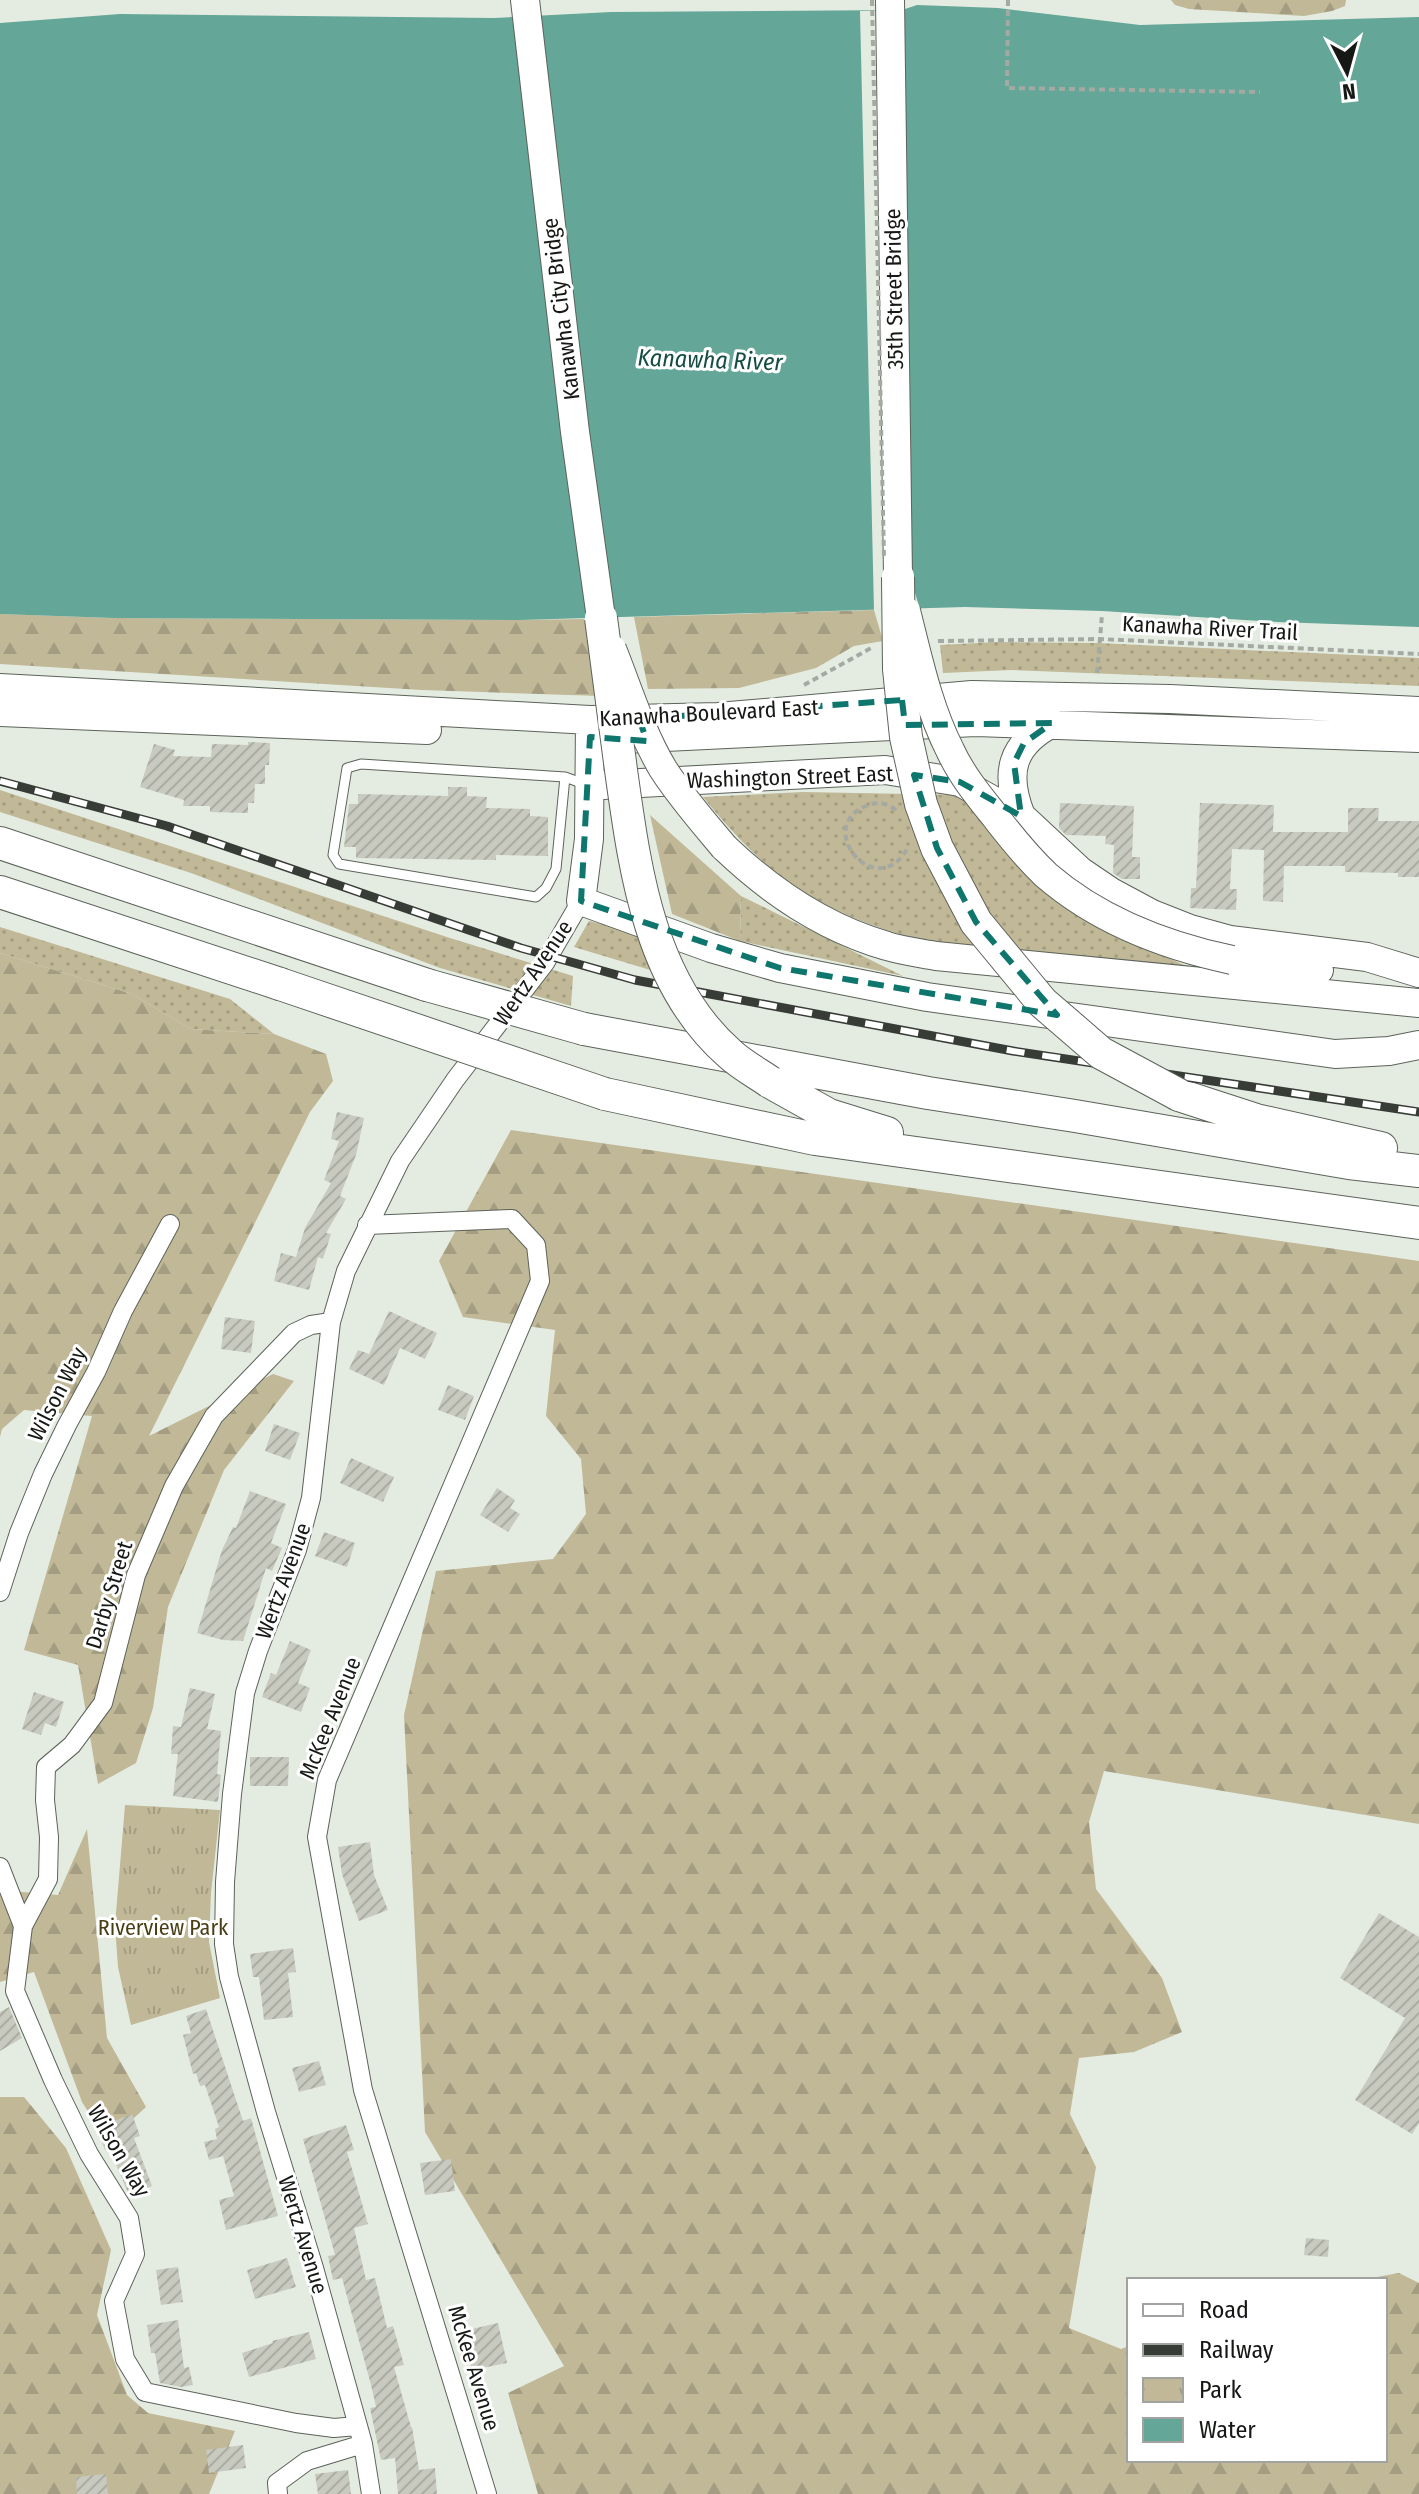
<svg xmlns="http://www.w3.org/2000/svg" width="1419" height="2494" viewBox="0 0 1419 2494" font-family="'Fira Sans Condensed',sans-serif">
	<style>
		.grass { fill: url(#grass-dots) }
		.forest { fill: url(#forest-firs) }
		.park { fill: url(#park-tufts) }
		.water { fill: #64a697 }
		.pier { fill: #e4ece1 }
		.building { fill: url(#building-hatch) }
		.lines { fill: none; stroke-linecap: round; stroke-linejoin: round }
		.lane-casing { stroke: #5c635a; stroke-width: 11 }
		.street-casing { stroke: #5c635a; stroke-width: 20 }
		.primary-casing { stroke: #5c635a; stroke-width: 30 }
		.highway-casing { stroke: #5c635a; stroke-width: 34 }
		.path { stroke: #a4aaa1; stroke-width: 4; stroke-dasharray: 6 4; stroke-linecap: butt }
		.lane { stroke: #fff; stroke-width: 9 }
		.street { stroke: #fff; stroke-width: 18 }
		.primary { stroke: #fff; stroke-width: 28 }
		.highway { stroke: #fff; stroke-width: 32 }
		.rail-casing { stroke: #383c37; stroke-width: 9 }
		.rail { stroke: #fff; stroke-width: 6; stroke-dasharray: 18; stroke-linecap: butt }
		.primary-bridge-casing { stroke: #5c635a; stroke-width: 30; stroke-linecap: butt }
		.highway-bridge-casing { stroke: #5c635a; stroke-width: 34; stroke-linecap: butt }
		.path-bridge { stroke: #a4aaa1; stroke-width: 4; stroke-dasharray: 6 4; stroke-linecap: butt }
		.primary-bridge { stroke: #fff; stroke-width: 28 }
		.highway-bridge { stroke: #fff; stroke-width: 32 }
		.marked { fill: none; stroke: #0f766e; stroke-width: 6; stroke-dasharray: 16 10; stroke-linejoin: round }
		.labels { text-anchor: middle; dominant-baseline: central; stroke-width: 6; stroke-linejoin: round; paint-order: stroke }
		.street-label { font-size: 22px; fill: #151814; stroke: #fff }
		.park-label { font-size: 22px; fill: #493f15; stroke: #fff }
		.water-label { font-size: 24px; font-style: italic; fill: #154d43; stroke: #fff }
	</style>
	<defs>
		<pattern id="grass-dots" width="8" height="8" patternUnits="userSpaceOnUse" patternTransform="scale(2)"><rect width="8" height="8" fill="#c0b897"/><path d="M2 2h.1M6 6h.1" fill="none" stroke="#a49d81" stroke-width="1.8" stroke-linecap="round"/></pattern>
		<pattern id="forest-firs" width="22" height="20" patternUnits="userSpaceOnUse" patternTransform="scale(2)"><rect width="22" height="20" fill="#c0b897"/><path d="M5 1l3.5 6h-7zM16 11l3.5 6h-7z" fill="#a49d81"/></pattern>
		<pattern id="park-tufts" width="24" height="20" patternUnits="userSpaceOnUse" patternTransform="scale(2)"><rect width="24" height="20" fill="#c0b897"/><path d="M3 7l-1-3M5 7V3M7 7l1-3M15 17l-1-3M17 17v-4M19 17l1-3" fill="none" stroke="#a49d81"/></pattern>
		<pattern id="building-hatch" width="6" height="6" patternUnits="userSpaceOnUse" patternTransform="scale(2)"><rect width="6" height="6" fill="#c8cabf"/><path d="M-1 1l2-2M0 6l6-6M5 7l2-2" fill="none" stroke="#abada3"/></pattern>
	</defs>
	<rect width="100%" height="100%" fill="#e4ece1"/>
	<!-- grass -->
	<path class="grass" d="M997 642 1098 643 1419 658V686L1011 670 943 673 940 645Z
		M0 790 450 938 573 976 571 1006 440 968 191 873 0 812Z
		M803 792 964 795 1079 916 1203 974C1072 962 907 962 794 886 759 862 730 830 703 797Z
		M741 896 903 976 740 941Z
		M589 921 646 934 657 972 574 947Z
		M0 927 230 999 274 1034 191 1029 132 994 0 953Z"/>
	<!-- forest -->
	<path class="forest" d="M1171 0H1346L1345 6 1332 11 1304 16 1189 9 1175 5Z
		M874 610 883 641 854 646 816 668 739 688 648 689 634 617Z
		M0 614 113 618 520 620 584 619 600 696 422 690 0 664Z
		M650 815 741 896 740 941 672 914Z
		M0 953 132 994 191 1029 274 1034 326 1054 333 1081 310 1112 149 1436 273 1374 294 1381 224 1470 168 1607 153 1708 136 1763 98 1784 78 1665 24 1650 92 1416 24 1410 2 1429 0 1437Z
		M511 1130 1419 1261V1824L1104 1771 1089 1822 1096 1889 1162 1978 1182 2032 1134 2052 1079 2058 1070 2114 1096 2167 1069 2328 1121 2349 1129 2346V2460H1385V2280H1360L1399 2273 1419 2283V2494H538L508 2393 564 2366 425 2132 404 1715 436 1571 553 1559 586 1514 581 1459 546 1416 555 1330 463 1317 439 1261Z
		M87 1829 107 2038 146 2107 124 2127 101 2132 82 2102 34 1972 0 1982V1890L58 1895Z
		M0 2097H24L66 2148 111 2250 97 2315 127 2395 148 2413 235 2431 209 2494H0Z"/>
	<!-- park -->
	<path class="park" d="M125 1805 220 1810 211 1893 209 1942 220 1998 131 2025 118 1967 115 1925Z"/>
	<!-- water -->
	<path class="water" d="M917 5 998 8 1140 25 1419 17V627L1277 622 1102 611 965 607 520 620 113 618 0 614V23L120 14 494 18 611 12 902 10Z"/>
	<!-- pier -->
	<path class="pier" d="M902 10 909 574 920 609 874 610 860 11Z"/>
	<!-- building -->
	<path class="building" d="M248 742 270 743 269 765H265V784H255L254 803H248V813L210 812V806H183L184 800 140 787 154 744 175 750 173 756 211 757 212 744 248 745Z
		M448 787H467V796L487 797 486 808 530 809V816L548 817V856L496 855V860L356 858V847H344L349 804H358V794L448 796Z
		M1060 803 1134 806 1132 857H1140V879H1122L1113 873 1114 845 1105 844 1106 836 1066 835 1059 828Z
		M1200 803 1274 805 1273 832H1348V808H1379L1378 821H1419V877H1398V873L1345 872V866H1284L1283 902 1263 901 1264 850 1232 849 1230 889H1237L1236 910 1190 908 1191 888H1196Z
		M337 1112 364 1118 356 1155 340 1196 346 1199 326 1233 331 1234 323 1259 318 1257 309 1290 274 1281 281 1253 296 1257 305 1228 331 1183 324 1180 339 1141 331 1139Z
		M389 1311 437 1333 425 1359 400 1348 384 1385 349 1369 358 1350 369 1354Z
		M225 1317 255 1321 251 1353 221 1349Z
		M448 1385 474 1396 465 1420 438 1410Z
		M274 1424 300 1433 290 1460 265 1451Z
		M351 1458 394 1477 383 1502 340 1483Z
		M497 1488 515 1500 510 1508 520 1514 508 1532 480 1515Z
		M250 1491 286 1504 271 1543 282 1548 272 1571 266 1568 243 1641 223 1640 197 1633 222 1550 233 1527 236 1528Z
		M324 1532 355 1543 347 1567 315 1556Z
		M290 1641 311 1650 298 1683 310 1688 301 1712 262 1697 271 1673 276 1675Z
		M190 1688 215 1694 207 1729 221 1731 217 1774 221 1775 218 1802 173 1796 178 1754H171L173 1726 181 1727Z
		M34 1692 64 1702 56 1727 45 1723 41 1735 22 1729Z
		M250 1757H289L288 1786H250Z
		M370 1842 374 1875 388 1910 359 1921 342 1874 338 1847Z
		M1379 1913 1419 1937V2123L1412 2134 1355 2100 1405 2018 1340 1978Z
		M293 1948 296 1972 288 1973 293 2017 264 2020 259 1977H253L250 1954Z
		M9 2007 22 2038 0 2051V2012Z
		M206 2009 243 2121 251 2118 278 2216 226 2230 219 2200 234 2196 223 2156 209 2160 204 2142 217 2139 215 2129 219 2127 205 2085 200 2086 196 2073 193 2074 183 2035 191 2033 186 2016Z
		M319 2061 326 2085 299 2092 292 2068Z
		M132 2114 140 2136 134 2138 152 2186 129 2195 109 2148 105 2150 96 2128Z
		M346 2125 354 2150 347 2152 368 2224 354 2228 366 2280 375 2278 387 2328 393 2326 404 2365 394 2367 411 2427H412L419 2470 435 2468 437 2494H398L395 2458 381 2460 370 2408 376 2407 371 2385 342 2278 333 2280 328 2256 335 2255 303 2139Z
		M451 2159 455 2191 425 2195 420 2163Z
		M1306 2238 1329 2240 1328 2257 1304 2255Z
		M287 2258 296 2287 255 2299 247 2270Z
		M178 2267 183 2302 161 2305 156 2270Z
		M178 2320 184 2368 189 2367 193 2385 181 2387 160 2383 155 2353H151L147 2325Z
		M498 2323 507 2363 472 2370 463 2331Z
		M309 2332 316 2359 249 2377 242 2353 273 2343 272 2341Z
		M243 2445 246 2468 209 2473 206 2450Z
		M348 2470 351 2494H318L315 2474Z
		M106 2474 108 2494H77L76 2477Z"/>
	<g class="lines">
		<defs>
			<path id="lane" d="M565 777 556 869 546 888 536 897 339 864 333 855 347 768 361 764 565 777 587 785"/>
			<path id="street" d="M367 1225 512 1219 536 1245 540 1281 327 1780 317 1837 363 2090 487 2494
				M0 1592 19 1533 43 1474 67 1425 96 1372 123 1311 170 1224
				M0 1867 23 1926 15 1991 53 2080 89 2154 129 2218 135 2254 114 2301 125 2359 145 2392 296 2423 334 2428 357 2426
				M23 1926 48 1879 49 1837 45 1800 46 1767 72 1745 103 1703 136 1575 174 1486 214 1416 294 1333 311 1325 331 1322
				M278 2494 277 2483 307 2461 363 2444
				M371 2494 363 2444 314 2268 266 2112 229 1977 224 1944 225 1882 232 1794 245 1693 258 1651 297 1550 311 1498 331 1322 346 1271 400 1161 455 1080 545 963 581 901"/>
			<path id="primary" d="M525 0 575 432 601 618
				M890 0 898 577
				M0 688 590 720 718 717 972 695 1170 699 1419 711
				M0 712 427 730
				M590 720 589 839 581 901 711 948 780 968 927 997 1335 1054 1389 1051 1419 1045
				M624 739 976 722 1419 738
				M603 785 885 770 960 782 1021 816 1080 871 1111 892 1152 914 1190 929 1230 940 1367 957 1419 973
				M1021 816C1004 773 1011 745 1052 723
				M724 847C771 892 824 928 887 946 903 951 920 953 936 956L1419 1003
				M1232 960 1319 970"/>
			<path id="highway" d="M0 843 427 985
				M0 892 280 984
				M584 1029 928 1093 1075 1116 1349 1163 1419 1171
				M770 1082 829 1115 887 1133
				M605 1094 815 1139 1419 1223
				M1179 1095 1256 1120 1381 1148"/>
		</defs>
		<!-- lane casing -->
		<use href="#lane" class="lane-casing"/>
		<!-- street casing -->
		<use href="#street" class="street-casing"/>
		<!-- primary casing -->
		<use href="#primary" class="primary-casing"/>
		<!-- highway casing -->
		<use href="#highway" class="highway-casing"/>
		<!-- path -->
		<path class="path" d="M1008 0 1007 88 1260 92
			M938 641 1100 639 1419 654
			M1097 673 1102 615
			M804 685 873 647
			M896 810C887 803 877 801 866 806 812 828 878 905 908 847"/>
		<!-- lane -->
		<use href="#lane" class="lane"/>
		<!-- street -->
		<use href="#street" class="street"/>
		<!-- primary -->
		<use href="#primary" class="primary"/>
		<!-- highway -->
		<use href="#highway" class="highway"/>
		<defs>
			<path id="rail" d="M0 781 167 826 521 948 635 980 1013 1051 1419 1112"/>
		</defs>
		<!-- rail casing -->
		<use href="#rail" class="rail-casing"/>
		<!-- rail -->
		<use href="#rail" class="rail"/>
		<defs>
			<path id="primary-bridge" d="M906 611C918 658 928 707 950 750 961 774 977 794 994 815 1010 836 1027 857 1046 875 1098 920 1166 946 1232 960
				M612 649C628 689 641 732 663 769 681 797 703 822 724 847"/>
			<path id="highway-bridge" d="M898 577 899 669 906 737 921 804 937 848 976 922 1042 1002 1101 1053 1179 1095
				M601 618C608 669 614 719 621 770 635 870 649 983 730 1054 742 1065 757 1073 770 1082
				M280 984 605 1094
				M427 985 584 1029"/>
		</defs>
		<!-- primary-bridge casing -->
		<use href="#primary-bridge" class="primary-bridge-casing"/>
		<!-- highway-bridge casing -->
		<use href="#highway-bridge" class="highway-bridge-casing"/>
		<!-- path-bridge -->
		<path class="path-bridge" d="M872 0 884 558"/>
		<!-- primary-bridge -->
		<use href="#primary-bridge" class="primary-bridge"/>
		<!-- highway-bridge -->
		<use href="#highway-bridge" class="highway-bridge"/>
	</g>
	<!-- marked area -->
	<path class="marked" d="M902 700 905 725 1052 723 1024 743 1014 763 1021 816 960 782 914 775 937 848 976 922 1057 1015 780 968 581 901 590 737 647 741 639 719Z"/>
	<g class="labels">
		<!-- street labels -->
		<g class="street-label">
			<text transform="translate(894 289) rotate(-91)">35th Street Bridge</text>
			<text transform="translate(561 309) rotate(-97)">Kanawha City Bridge</text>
			<text transform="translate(1210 628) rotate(3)">Kanawha River Trail</text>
			<text transform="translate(709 713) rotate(-3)">Kanawha Boulevard East</text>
			<text transform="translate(790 777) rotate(-2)">Washington Street East</text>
			<text transform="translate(533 973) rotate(-56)">Wertz Avenue</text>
			<text transform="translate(57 1394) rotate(-63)">Wilson Way</text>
			<text transform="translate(283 1581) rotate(-70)">Wertz Avenue</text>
			<text transform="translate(109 1595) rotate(-73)">Darby Street</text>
			<text transform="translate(330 1718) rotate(-68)">McKee Avenue</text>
			<text transform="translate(119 2151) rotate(60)">Wilson Way</text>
			<text transform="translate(303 2235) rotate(73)">Wertz Avenue</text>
			<text transform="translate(474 2368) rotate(73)">McKee Avenue</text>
		</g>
		<!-- park labels -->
		<g class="park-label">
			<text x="163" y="1927">Riverview Park</text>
		</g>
		<!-- water labels -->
		<g class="water-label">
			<text transform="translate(710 360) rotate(2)">Kanawha River</text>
		</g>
	</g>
	<!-- legend -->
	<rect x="1127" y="2278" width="260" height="184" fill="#ffffff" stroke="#a1a3a1" stroke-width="2"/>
	<rect x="1143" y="2304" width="40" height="12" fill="#ffffff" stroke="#a1a3a1" stroke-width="2"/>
	<text x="1199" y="2318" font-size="24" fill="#151814">Road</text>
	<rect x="1143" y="2344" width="40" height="12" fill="#383c37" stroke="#a1a3a1" stroke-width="2"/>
	<text x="1199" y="2358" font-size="24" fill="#151814">Railway</text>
	<rect x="1143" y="2378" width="40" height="24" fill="url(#park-tufts)" stroke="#a1a3a1" stroke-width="2"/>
	<text x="1199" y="2398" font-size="24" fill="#151814">Park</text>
	<rect x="1143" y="2418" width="40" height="24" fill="#64a697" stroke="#a1a3a1" stroke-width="2"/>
	<text x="1199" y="2438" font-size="24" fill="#151814">Water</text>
	<!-- north arrow -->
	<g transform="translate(1347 72) rotate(174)" stroke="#ffffff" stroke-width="6" paint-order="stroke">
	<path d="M0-6L14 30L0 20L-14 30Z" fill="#151814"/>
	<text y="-12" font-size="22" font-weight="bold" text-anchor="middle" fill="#151814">N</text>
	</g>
</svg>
